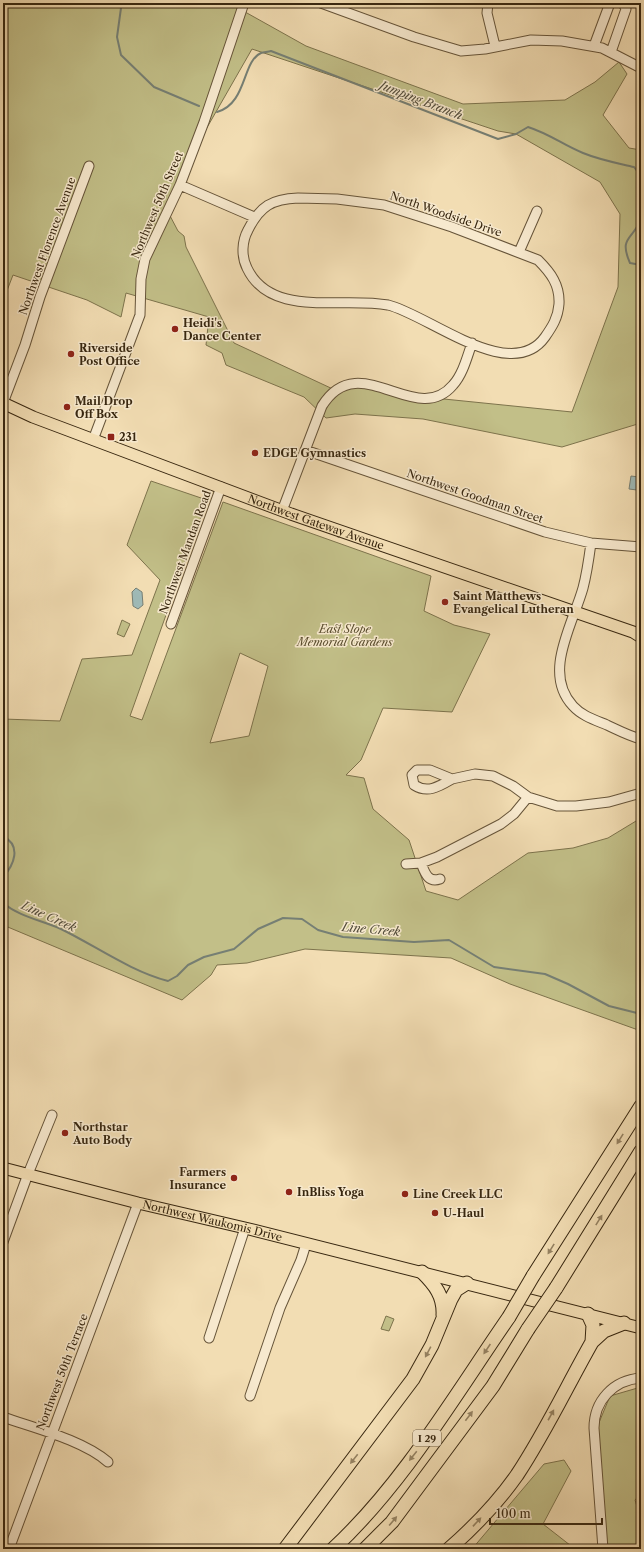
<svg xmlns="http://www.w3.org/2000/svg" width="644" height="1552" viewBox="0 0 644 1552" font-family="'Libre Caslon Text',serif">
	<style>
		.green { fill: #c2bf88; stroke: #7d734c; fill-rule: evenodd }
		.water { fill: #9fbab7; stroke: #767f74 }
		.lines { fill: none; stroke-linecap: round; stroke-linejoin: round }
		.stream { stroke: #767f74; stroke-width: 2 }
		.minor-casing { stroke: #665439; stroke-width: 11 }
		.major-casing { stroke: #382710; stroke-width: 13 }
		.highway-casing { stroke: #382710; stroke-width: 15 }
		.minor { stroke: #f7e9ce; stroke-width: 9 }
		.major { stroke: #f2ddb3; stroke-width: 11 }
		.highway { stroke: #f2ddb3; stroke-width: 13 }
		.highway-bridge-casing { stroke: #382710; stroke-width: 15; stroke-linecap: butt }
		.highway-bridge { stroke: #f2ddb3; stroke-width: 13 }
		.oneway { fill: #958262 }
		.poi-dot { fill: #8f2418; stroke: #f7e9ce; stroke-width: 1.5 }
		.labels { text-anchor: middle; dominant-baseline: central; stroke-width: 3; stroke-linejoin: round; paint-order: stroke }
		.shield { fill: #f7e9ce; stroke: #716149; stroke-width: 1 }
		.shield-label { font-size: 10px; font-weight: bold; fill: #382710 }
		.street-label { font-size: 11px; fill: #382710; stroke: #f7e9ce }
		.poi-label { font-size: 11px; font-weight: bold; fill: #382710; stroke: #f7e9ce; text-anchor: start }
		.park-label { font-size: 11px; font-style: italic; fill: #5a4d2e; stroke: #f7e9ce }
		.water-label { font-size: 12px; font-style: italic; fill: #524c3a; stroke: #f7e9ce }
	</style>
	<rect width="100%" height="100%" fill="#f2ddb3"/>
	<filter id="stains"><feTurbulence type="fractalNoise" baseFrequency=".005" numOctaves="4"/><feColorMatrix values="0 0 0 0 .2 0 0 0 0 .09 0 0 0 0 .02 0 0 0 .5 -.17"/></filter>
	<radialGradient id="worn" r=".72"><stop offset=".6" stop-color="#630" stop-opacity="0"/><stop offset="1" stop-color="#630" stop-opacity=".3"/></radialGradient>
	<!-- green -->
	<path class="green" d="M3 3H229L306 46 463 104 565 100 595 82 619 62 627 74 603 115 629 148 641 150V423L562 447 423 419 355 414 326 418 304 397 226 365 222 353 206 345 209 317 126 293 121 317 87 300 13 275 3 301V26L5 21H3ZM252 49 498 131 516 134 600 182 620 214 618 287 572 412 434 398 347 384 335 390 234 343 186 247 184 236 178 231 168 212 193 152Z
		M151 481 207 500 130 716 142 720 223 502 431 576 424 611 454 625 490 634 452 712 383 708 361 760 346 775 364 778 373 809 409 840 426 891 458 900 528 853 573 848 608 838 641 818V1031L510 984 451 958 305 949 247 963 217 965 211 975 182 1000 3 925V719L60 721 82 659 132 655 160 580 127 545ZM240 653 268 666 249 736 210 743Z
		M122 620 130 624 124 637 117 634Z
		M386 1316 394 1319 389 1331 381 1329Z
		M641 1387V1493L635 1500 641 1520V1549H606L598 1425 610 1396Z
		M564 1460 571 1471 543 1524 575 1549H472L544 1464Z"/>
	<!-- water -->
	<path class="water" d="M631 476 639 477 637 490 629 489Z
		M136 588 142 592 143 605 138 609 133 606 132 592Z"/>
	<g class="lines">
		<!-- stream -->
		<path class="stream" d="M115 3 121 8 117 37 121 55 154 87 199 106
			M217 112C247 104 242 61 261 53 264 52 268 52 271 51L498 139 516 134 528 127C550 134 563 145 583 153 600 160 617 163 634 167L641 176
			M641 218C634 240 618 236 630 263L641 265
			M3 836C22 846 14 865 3 877
			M3 903C20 917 41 920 61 929 96 946 130 971 168 981L177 976 188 965 204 957 234 949 258 929 283 918 302 919 318 930 343 937 414 942 449 940 494 967 545 974 568 984 609 1006 641 1014"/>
		<defs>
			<path id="minor" d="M321 3 414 37 461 51 485 49 531 40 562 41 602 48 641 68
				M488 3 487 13 495 46
				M594 46 610 3
				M611 52 626 9 623 3
				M180 185 254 217
				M298 198 337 199 384 205 452 227 538 260C551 273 560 285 559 304 558 318 552 327 545 337 511 385 427 314 388 305 342 296 271 319 247 268 241 256 242 241 248 230 260 206 272 199 298 198Z
				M519 252 537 211
				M3 403 25 345 40 297 89 166
				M93 440 140 315 141 279 145 259 180 185 204 122 244 3
				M305 450 545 532 591 543 641 547
				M282 511 322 406C359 346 416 429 453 385 463 374 467 357 472 343
				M591 543C589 558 587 573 583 588 573 624 542 673 573 706 582 716 595 720 607 725 618 730 629 736 641 739
				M171 624 221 487
				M452 779C440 786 428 794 414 785L412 775 417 770H430L452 779 475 774 493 776 513 786 528 797 557 806H576L609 802 641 793
				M421 863C425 873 428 883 440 879
				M406 864 421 863 437 857 501 824 514 814 528 797
				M3 1242 28 1174 52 1115
				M209 1338 245 1228
				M250 1396 280 1308 301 1260 306 1244
				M3 1417C34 1428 83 1440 108 1462
				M9 1549 138 1203
				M603 1549 594 1428C594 1401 613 1380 641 1378"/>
			<g id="major">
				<path id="s1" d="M3 403 33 417 291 514 633 632 641 637"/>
				<path id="s2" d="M3 1168 138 1203 245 1228 641 1328"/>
			</g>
			<path id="highway" d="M422 1272C435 1285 444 1296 443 1315
				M533 1276 641 1106
				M556 1288 641 1151
				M592 1342 604 1331 624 1323
				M285 1549 413 1379 432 1345 451 1299 456 1290 467 1283
				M333 1549C403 1484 455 1395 509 1317
				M365 1549 392 1522 493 1386 528 1329
				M449 1549C474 1527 498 1502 517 1475 545 1433 567 1386 592 1342L593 1325 588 1314"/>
		</defs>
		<!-- minor casing -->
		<use href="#minor" class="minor-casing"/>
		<!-- major casing -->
		<use href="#major" class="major-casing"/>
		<!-- highway casing -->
		<use href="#highway" class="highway-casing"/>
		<!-- minor -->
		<use href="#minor" class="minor"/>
		<!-- major -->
		<use href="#major" class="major"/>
		<!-- highway -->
		<use href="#highway" class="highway"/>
		<defs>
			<path id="highway-bridge" d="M509 1317 533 1276
				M528 1329 556 1288"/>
		</defs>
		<!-- highway-bridge casing -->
		<use href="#highway-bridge" class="highway-bridge-casing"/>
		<!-- highway-bridge -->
		<use href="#highway-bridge" class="highway-bridge"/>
	</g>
	<!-- one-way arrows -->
	<defs><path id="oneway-solid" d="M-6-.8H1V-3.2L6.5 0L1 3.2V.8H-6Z"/></defs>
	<g class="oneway">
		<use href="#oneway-solid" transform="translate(620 1139) rotate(122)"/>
		<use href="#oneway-solid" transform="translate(599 1220) rotate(-58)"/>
		<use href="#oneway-solid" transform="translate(551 1249) rotate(122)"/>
		<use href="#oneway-solid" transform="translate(487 1349) rotate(124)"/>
		<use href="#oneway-solid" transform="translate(428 1352) rotate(118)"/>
		<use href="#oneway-solid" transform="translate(551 1415) rotate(-61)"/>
		<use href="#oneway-solid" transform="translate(469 1416) rotate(-53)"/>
		<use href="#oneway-solid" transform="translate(413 1456) rotate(129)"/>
		<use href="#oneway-solid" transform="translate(354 1459) rotate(128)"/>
		<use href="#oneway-solid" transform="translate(393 1521) rotate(-50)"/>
		<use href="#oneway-solid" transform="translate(477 1522) rotate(-47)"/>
	</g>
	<!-- markers -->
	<g class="poi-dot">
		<circle cx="175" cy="329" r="4"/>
		<circle cx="71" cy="354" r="4"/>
		<circle cx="67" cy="407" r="4"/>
		<rect x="107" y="433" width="8" height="8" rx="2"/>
		<circle cx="255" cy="453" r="4"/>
		<circle cx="445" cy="602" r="4"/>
		<circle cx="65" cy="1133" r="4"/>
		<circle cx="234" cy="1178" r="4"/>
		<circle cx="289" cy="1192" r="4"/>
		<circle cx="405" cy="1194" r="4"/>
		<circle cx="435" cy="1213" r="4"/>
	</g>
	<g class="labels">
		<!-- shield labels -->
		<rect class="shield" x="413" y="1430" width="28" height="16" rx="3"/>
		<g class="shield-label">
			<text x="427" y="1438">I 29</text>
		</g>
		<!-- street labels -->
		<g class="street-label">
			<text transform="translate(157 205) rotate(-67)">Northwest 50th Street</text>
			<text transform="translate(446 214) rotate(19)">North Woodside Drive</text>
			<text transform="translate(47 246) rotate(-70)">Northwest Florence Avenue</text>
			<text transform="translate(475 496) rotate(19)">Northwest Goodman Street</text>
			<text stroke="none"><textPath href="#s1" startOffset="335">Northwest Gateway Avenue</textPath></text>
			<text transform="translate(185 552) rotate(-70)">Northwest Mandan Road</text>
			<text stroke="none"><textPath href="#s2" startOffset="216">Northwest Waukomis Drive</textPath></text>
			<text transform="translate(62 1372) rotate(-69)">Northwest 50th Terrace</text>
		</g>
		<!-- poi labels -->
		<g class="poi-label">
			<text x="183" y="323">Heidi's<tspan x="183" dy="13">Dance Center</tspan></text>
			<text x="79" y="348">Riverside<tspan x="79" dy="13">Post Office</tspan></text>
			<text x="75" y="401">Mail Drop<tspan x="75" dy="13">Off Box</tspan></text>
			<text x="119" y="437">231</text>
			<text x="263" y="453">EDGE Gymnastics</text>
			<text x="453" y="596">Saint Matthews<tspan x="453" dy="13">Evangelical Lutheran</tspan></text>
			<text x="73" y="1127">Northstar<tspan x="73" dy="13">Auto Body</tspan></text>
			<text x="226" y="1172" text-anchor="end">Farmers<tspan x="226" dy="13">Insurance</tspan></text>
			<text x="297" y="1192">InBliss Yoga</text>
			<text x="413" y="1194">Line Creek LLC</text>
			<text x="443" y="1213">U-Haul</text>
		</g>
		<!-- park labels -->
		<g class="park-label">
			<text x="345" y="629">East Slope<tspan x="345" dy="13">Memorial Gardens</tspan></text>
		</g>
		<!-- water labels -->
		<g class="water-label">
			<text transform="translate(421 100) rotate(21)">Jumping Branch</text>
			<text transform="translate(49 916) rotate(24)">Line Creek</text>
			<text transform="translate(371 929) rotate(5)">Line Creek</text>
		</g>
	</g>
	<!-- margin -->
	<rect width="644" height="1552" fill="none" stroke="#f2ddb3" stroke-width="16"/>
	<rect x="4" y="4" width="636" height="1544" fill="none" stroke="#382710" stroke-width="2"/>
	<rect x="8" y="8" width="628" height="1536" fill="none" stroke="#382710"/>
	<!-- scale -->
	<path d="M490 1518v6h112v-6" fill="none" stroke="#382710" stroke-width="2"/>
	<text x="496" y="1518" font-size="12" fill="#382710" stroke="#f7e9ce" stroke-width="3" paint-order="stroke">100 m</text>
	<rect width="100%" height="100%" filter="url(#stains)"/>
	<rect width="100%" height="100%" fill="url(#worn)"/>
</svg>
